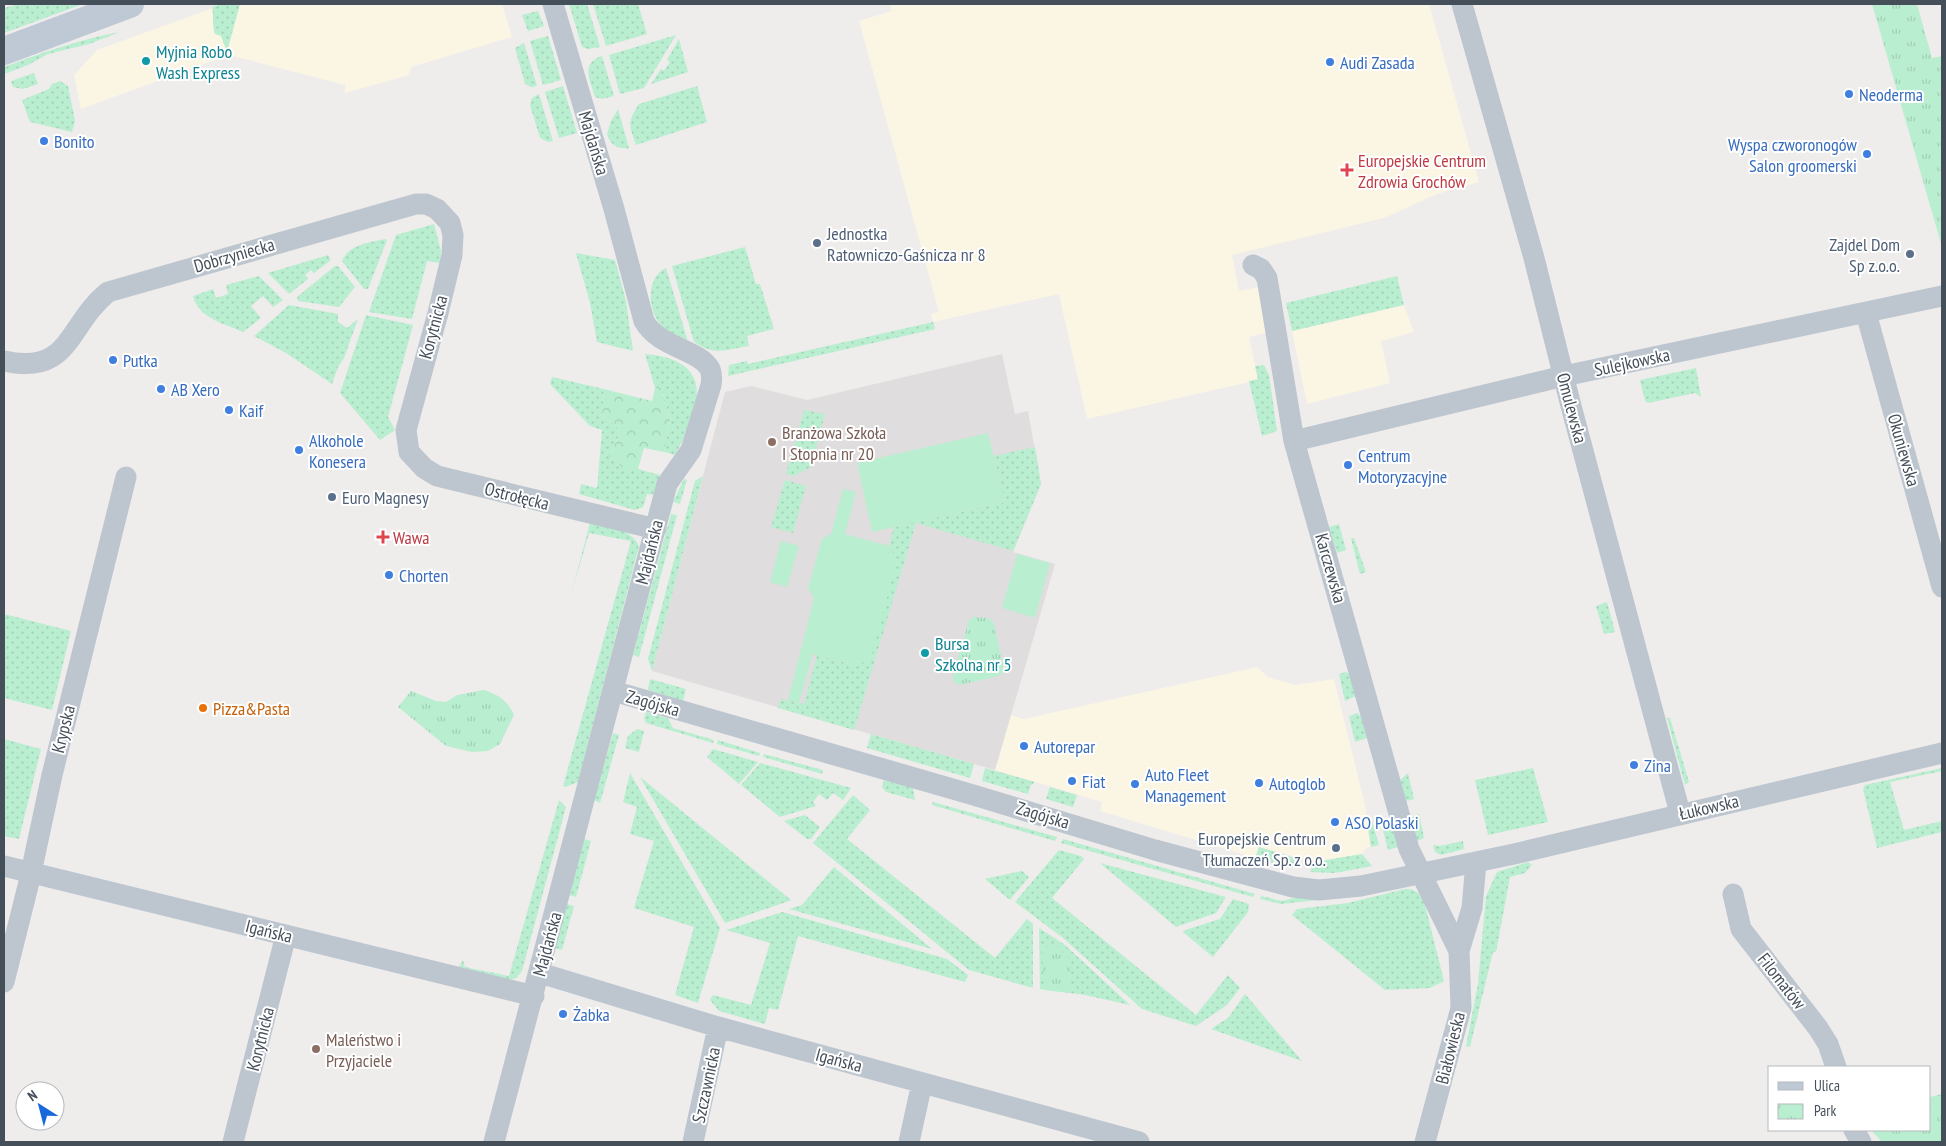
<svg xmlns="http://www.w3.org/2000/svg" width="1946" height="1146" viewBox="0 0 1946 1146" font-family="'PT Sans Narrow',sans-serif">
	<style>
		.commercial { fill: #fbf5e4 }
		.education { fill: #e0ddde }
		.grass { fill: url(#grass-dots) }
		.forest { fill: url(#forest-crowns) }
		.park { fill: url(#park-tufts) }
		.pitch { fill: #baeed0 }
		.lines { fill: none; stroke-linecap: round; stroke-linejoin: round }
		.street { stroke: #bdc6cf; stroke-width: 21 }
		.secondary { stroke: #bfc9d6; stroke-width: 28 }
		.culture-dot { fill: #0f9aa8; stroke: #fff; stroke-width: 2 }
		.shop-dot { fill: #3f7fe0; stroke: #fff; stroke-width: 2 }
		.health-dot { fill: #e0444e; stroke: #fff; stroke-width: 2 }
		.service-dot { fill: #5c6f8a; stroke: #fff; stroke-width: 2 }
		.education-dot { fill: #8d6e63; stroke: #fff; stroke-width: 2 }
		.food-dot { fill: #e8710a; stroke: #fff; stroke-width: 2 }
		.labels { text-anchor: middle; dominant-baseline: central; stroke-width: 4; stroke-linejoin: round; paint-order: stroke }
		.culture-label { font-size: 18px; fill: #0d838f; stroke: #fff; text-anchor: start }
		.shop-label { font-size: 18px; fill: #366cbe; stroke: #fff; text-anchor: start }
		.street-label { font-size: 18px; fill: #454f5a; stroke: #fff }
		.health-label { font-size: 18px; fill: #be3a42; stroke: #fff; text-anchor: start }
		.service-label { font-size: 18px; fill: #4e5e75; stroke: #fff; text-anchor: start }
		.education-label { font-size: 18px; fill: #785e54; stroke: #fff; text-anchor: start }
		.food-label { font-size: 18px; fill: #c56008; stroke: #fff; text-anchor: start }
	</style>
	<defs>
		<pattern id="grass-dots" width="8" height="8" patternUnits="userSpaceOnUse" patternTransform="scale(1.25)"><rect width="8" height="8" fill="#baeed0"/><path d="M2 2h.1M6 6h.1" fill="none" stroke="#a1ceb5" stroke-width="1.8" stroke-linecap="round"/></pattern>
		<pattern id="forest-crowns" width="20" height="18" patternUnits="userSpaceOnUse" patternTransform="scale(1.25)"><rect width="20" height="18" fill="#baeed0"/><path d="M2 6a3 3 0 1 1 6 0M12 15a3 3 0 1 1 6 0" fill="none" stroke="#a1ceb5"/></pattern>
		<pattern id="park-tufts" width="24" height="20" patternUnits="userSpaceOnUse" patternTransform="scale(1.25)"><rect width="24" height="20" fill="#baeed0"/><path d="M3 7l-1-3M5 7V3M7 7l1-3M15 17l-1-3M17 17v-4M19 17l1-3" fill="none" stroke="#a1ceb5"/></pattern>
	</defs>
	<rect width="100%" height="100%" fill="#efecec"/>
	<!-- commercial -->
	<path class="commercial" d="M224 4H502L512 37 411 67 409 75 345 93V85L229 55 81 109 74 75 97 50Z
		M890 4H1429L1479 182 1437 194 1384 218 1232 255 1239 291 1258 287 1268 332 1249 337 1258 380 1087 419 1059 294 933 322 931 314 939 312 859 21 891 11Z
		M1404 305 1414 332 1381 341 1390 383 1307 404 1292 331Z
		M1257 667 1268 677 1295 685 1334 679 1365 805 1371 847H1367L1362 854 1314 862 1259 847 1255 858 1100 811 1102 802 995 770 1011 715 1024 719Z"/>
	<!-- education -->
	<path class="education" d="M1002 354 1015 414 1028 411 1041 484 1013 552 1055 564 995 770 652 671 725 392 751 386 807 400Z"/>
	<!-- grass -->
	<path class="grass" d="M19 4H83L4 33V8Z
		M222 4H240L227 52 221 36 215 34C212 26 214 16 212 7Z
		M569 4H587L600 47 588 49 582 47Z
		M593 4H638L647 34 606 46Z
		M538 11 544 26 528 31 522 15Z
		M120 32 89 44 48 54 28 65 4 74V67C42 53 80 39 120 32Z
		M676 35 644 88 620 94 609 55Z
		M548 36 561 80 543 85 530 41Z
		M679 39 688 72 651 84 661 69 664 71 670 62 667 60Z
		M524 43 537 86 531 87 525 84 515 48Z
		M602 56 614 96 602 99 595 97C590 80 580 63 602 56Z
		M34 73 38 84 23 89 13 87 11 81Z
		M60 81 68 86 75 121 72 132 30 122 22 100 49 89 52 84Z
		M563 86 577 133 559 138 545 92Z
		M697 86 707 122 636 145C629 125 627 122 639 104Z
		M539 94 553 141 548 142 540 138 530 105 532 98Z
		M618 109 629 148C618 149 611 146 607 134L611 121Z
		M434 224 441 251 440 263 427 261 412 319 369 312 396 235Z
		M385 239 387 240 368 289H364L342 261C348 245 370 242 385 239Z
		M745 247 756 284H760L774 329 747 336 749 346C726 349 717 357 694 342L672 266Z
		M576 253 615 260 626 301 633 351 597 342 590 303Z
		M328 255 331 260 314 273 311 270 305 275 308 279 289 294 268 273Z
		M335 266H338L355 287 339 307 298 301 297 297Z
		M666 268 688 342C680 338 671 334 664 328 647 314 645 277 666 268Z
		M259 276 283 300 273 307 263 296 251 306 261 318 243 332C225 324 198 318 193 296L213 289 216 298 228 294 226 285Z
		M1397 276 1404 305 1292 331 1286 303Z
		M289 305 338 314V322L347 328 358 319 344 358 338 367 332 384 286 353 254 336Z
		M366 315 413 325 388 417 395 430 380 440 340 393Z
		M933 322 935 329 728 376 729 365 747 361 748 364Z
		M645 354C717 360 701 408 675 455L664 452 670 421 662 388H655Z
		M1264 365 1269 375 1277 431 1262 436 1249 381 1258 379 1255 366Z
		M1696 368 1701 397 1695 393 1648 403 1645 401 1640 380Z
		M552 377 604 389 602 417 616 425 620 434 609 456 624 469H638L660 475 654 495 647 494 643 507 635 510 579 494 581 484 597 488 602 430 590 426 550 384Z
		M804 410 825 414 811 467 793 476 786 474Z
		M1035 447 1041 484 1013 551 916 523 854 730 778 708 781 699 804 704 817 655 857 666 897 560 889 546 894 527 1005 502 994 456Z
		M703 476 652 671 648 659 695 481Z
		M684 479 687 480 680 504 673 502Z
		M785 480 806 486 793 533 771 527Z
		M671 514 677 515 639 657 633 655Z
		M590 523C607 527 631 528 639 546L578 782 565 787 563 786 631 541 589 533 571 595Z
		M1339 524 1346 550 1337 553 1329 527Z
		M1351 538H1354L1366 572 1360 574Z
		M1607 602 1615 632 1604 634 1596 606Z
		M4 614 71 631 52 710 4 698Z
		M1346 672 1349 674 1356 696 1345 701 1339 674Z
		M650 679 686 689 683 701 648 690Z
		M646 712 668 718 673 728 714 740 713 743 646 723 644 719Z
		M1357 713 1361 716 1367 738 1355 742 1349 716Z
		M1667 718H1670L1689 782 1685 785Z
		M637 729 644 731 639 752 625 748 628 736Z
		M613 733 619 735 600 803 594 800Z
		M871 734 974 764 970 778 867 748Z
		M4 739 41 749 19 839 4 836Z
		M718 740 760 753 759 756 717 744Z
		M713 749 758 762 739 784 707 757Z
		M764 754 823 770 822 774 763 757Z
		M760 763 851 788 843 800 833 793 827 800 819 794 813 802 816 806 780 817 741 785Z
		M985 768 1035 782 1031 785 1028 794 982 781Z
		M1533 768 1548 822 1488 835 1475 780Z
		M1942 768V771L1890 782 1904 830 1942 821V832L1877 848 1863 789 1865 785Z
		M630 773 720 928 698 1003 675 995 694 927 634 908 654 841 630 834 637 807 623 802Z
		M1408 773 1414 799 1406 801 1399 781Z
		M640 777 791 900H792L725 923Z
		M884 780 913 788 915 800 886 792 882 787Z
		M1050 787 1077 795 1073 807 1046 799Z
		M853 795 870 810 847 839 995 958 1027 919 1033 924V988L969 970 813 843Z
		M559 800 566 807 522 971 516 978 509 980 459 967 463 960 465 967 509 976Z
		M933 802 1057 837 1055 841 932 805Z
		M1419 814 1424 838 1415 842 1408 819Z
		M805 815 820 827 811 839H807L784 821Z
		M1372 821 1379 845 1371 847 1367 823Z
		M1387 821 1391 823 1398 847 1388 850 1382 826Z
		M584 839 591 841 576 897 569 895Z
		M1063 839 1255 894 1253 897 1061 843Z
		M1463 841 1464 849 1441 855 1435 852 1433 845 1440 846Z
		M1259 847 1295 858 1293 868 1255 858Z
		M1059 850 1081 856 1084 859 1052 898 1196 1015 1228 975 1240 988 1227 1005 1196 1026 1142 1009 1063 938 1015 902Z
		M1362 854 1372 866 1335 873 1310 872 1314 862Z
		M1528 862 1532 865 1525 873 1510 877 1496 952H1493L1470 1047 1466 1046 1478 984 1486 896 1497 872Z
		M1100 863 1226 897 1216 913 1176 927Z
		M834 867 932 949 789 909 802 905Z
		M1022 871 1029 877 1010 900 985 879Z
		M1405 889C1416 889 1418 892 1424 901L1444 981 1430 988 1385 990 1292 915 1297 909 1348 903Z
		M1261 896 1282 901 1298 897 1318 900 1281 904 1260 899Z
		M1233 899 1249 904 1248 912 1213 957 1183 932 1185 930 1220 919Z
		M567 904 574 906 562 950 555 948Z
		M782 912 947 959 968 975 965 982 798 936 778 1010 769 1008 765 1024 719 1011 710 1000 713 995 751 1005 770 943 726 930Z
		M1039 928 1064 944 1130 1005 1085 995 1040 989Z
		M1245 994 1302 1061 1211 1029 1228 1018Z"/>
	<!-- forest -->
	<path class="forest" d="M655 388H662L670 421 664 452 644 448 638 469H624L609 456 620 434 616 425 602 417 604 389 652 401Z"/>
	<!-- park -->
	<path class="park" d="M1872 4H1917L1932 58 1942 56V247Z
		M974 617 988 618 994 623 1004 670 999 676 959 685 953 681V676L969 620Z
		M484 690C499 695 507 700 514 715L500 744 488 751 472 752 446 746 398 707 411 691 436 701 446 702 457 695Z
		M1055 944 1071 960 1070 993 1044 990 1042 949Z
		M1942 1094V1142H1882L1871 1130H1930V1097Z"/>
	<!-- pitch -->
	<path class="pitch" d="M988 433 1005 502 872 532 857 463Z
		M843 489 856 492 845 534 889 546 897 560 871 658 857 666 813 654 799 703 788 700 814 598 808 588 822 539 831 534Z
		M781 541 799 546 787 587 770 582Z
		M1017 554 1050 563 1035 618 1002 608Z"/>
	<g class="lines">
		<!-- street -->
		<path class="street" d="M1462 4 1534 258 1571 406 1680 813
			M1253 265 1261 269 1267 278 1294 441 1409 849 1459 951
			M1866 313 1942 587
			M4 361C71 376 67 325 108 292L416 204H426L437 209 450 223 453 235 452 255 438 313 406 430 409 452 424 468 437 476 656 529
			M1294 441 1564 376 1942 296
			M613 691 970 794 1155 850 1293 887 1319 890 1361 886 1514 854 1942 753
			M4 866 534 996
			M1733 894 1741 929 1818 1028 1828 1044 1836 1067
			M540 973 718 1027 1139 1142
			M4 982 29 882 52 775 126 477
			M1854 1130 1861 1142
			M233 1142 286 935
			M494 1142 667 484 691 450 711 385C712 379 712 374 710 369 699 349 659 348 644 321L614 209 553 4
			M693 1142 718 1027
			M909 1142 922 1083
			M1425 1142 1461 1008 1459 951 1472 908 1476 862"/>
		<!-- secondary -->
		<path class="secondary" d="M4 51 130 4"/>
	</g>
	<!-- markers -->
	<g class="culture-dot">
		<circle cx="146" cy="61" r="5"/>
		<circle cx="925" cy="653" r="5"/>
	</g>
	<g class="shop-dot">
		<circle cx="1330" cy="62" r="5"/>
		<circle cx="1849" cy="94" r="5"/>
		<circle cx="44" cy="141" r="5"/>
		<circle cx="1867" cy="154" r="5"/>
		<circle cx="113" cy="360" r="5"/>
		<circle cx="161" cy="389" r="5"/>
		<circle cx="229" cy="410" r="5"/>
		<circle cx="299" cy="450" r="5"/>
		<circle cx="1348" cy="465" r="5"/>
		<circle cx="389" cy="575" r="5"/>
		<circle cx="1024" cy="746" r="5"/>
		<circle cx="1634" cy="765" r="5"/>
		<circle cx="1072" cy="781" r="5"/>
		<circle cx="1259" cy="783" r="5"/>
		<circle cx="1135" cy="784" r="5"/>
		<circle cx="1335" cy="822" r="5"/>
		<circle cx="563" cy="1014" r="5"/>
	</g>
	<g class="health-dot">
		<path d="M1344.5 162.5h5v5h5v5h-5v5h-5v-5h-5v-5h5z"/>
		<path d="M380.5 529.5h5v5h5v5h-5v5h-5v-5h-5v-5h5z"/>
	</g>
	<g class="service-dot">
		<circle cx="817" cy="243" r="5"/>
		<circle cx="1910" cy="254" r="5"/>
		<circle cx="332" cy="497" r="5"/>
		<circle cx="1336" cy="848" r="5"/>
	</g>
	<g class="education-dot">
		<circle cx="772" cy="442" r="5"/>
		<circle cx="316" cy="1049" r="5"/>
	</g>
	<circle class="food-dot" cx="203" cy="708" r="5"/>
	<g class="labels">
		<!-- culture labels -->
		<g class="culture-label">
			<text x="156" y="51">Myjnia Robo<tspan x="156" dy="21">Wash Express</tspan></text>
			<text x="935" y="643">Bursa<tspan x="935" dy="21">Szkolna nr 5</tspan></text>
		</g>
		<!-- shop labels -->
		<g class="shop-label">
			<text x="1340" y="62">Audi Zasada</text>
			<text x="1859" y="94">Neoderma</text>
			<text x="54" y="141">Bonito</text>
			<text x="1857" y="144" text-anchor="end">Wyspa czworonogów<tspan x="1857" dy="21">Salon groomerski</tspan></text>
			<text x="123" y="360">Putka</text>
			<text x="171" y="389">AB Xero</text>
			<text x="239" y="410">Kaif</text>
			<text x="309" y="440">Alkohole<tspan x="309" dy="21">Konesera</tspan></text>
			<text x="1358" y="455">Centrum<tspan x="1358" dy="21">Motoryzacyjne</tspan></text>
			<text x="399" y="575">Chorten</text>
			<text x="1034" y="746">Autorepar</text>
			<text x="1644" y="765">Zina</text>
			<text x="1145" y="774">Auto Fleet<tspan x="1145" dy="21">Management</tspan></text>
			<text x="1082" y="781">Fiat</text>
			<text x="1269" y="783">Autoglob</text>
			<text x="1345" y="822">ASO Polaski</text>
			<text x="573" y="1014">Żabka</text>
		</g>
		<!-- street labels -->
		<g class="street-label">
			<text transform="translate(594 143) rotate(73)">Majdańska</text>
			<text transform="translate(234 255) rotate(-16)">Dobrzyniecka</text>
			<text transform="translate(433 327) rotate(-75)">Korytnicka</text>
			<text transform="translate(1632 362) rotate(-12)">Sulejkowska</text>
			<text transform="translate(1572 408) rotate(75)">Omulewska</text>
			<text transform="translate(1904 450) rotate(74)">Okuniewska</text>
			<text transform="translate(517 496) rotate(14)">Ostrołęcka</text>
			<text transform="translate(649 552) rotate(-76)">Majdańska</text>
			<text transform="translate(1331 568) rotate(74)">Karczewska</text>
			<text transform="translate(653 703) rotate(16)">Zagójska</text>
			<text transform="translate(63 729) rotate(-76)">Krypska</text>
			<text transform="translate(1709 807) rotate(-13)">Łukowska</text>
			<text transform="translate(1043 815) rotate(17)">Zagójska</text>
			<text transform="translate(269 931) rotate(14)">Igańska</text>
			<text transform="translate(547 944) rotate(-75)">Majdańska</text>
			<text transform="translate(1782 981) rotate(52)">Filomatów</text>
			<text transform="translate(260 1039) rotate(-76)">Korytnicka</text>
			<text transform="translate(1450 1048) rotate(-76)">Białowieska</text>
			<text transform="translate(839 1060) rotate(15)">Igańska</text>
			<text transform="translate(706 1085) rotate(-78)">Szczawnicka</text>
		</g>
		<!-- health labels -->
		<g class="health-label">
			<text x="1358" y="160">Europejskie Centrum<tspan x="1358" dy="21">Zdrowia Grochów</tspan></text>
			<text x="393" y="537">Wawa</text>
		</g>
		<!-- service labels -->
		<g class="service-label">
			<text x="827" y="233">Jednostka<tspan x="827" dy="21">Ratowniczo-Gaśnicza nr 8</tspan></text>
			<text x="1900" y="244" text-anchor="end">Zajdel Dom<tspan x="1900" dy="21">Sp z.o.o.</tspan></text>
			<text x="342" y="497">Euro Magnesy</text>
			<text x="1326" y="838" text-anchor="end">Europejskie Centrum<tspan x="1326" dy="21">Tłumaczeń Sp. z o.o.</tspan></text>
		</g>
		<!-- education labels -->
		<g class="education-label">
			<text x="782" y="432">Branżowa Szkoła<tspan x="782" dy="21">I Stopnia nr 20</tspan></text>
			<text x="326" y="1039">Maleństwo i<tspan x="326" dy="21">Przyjaciele</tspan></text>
		</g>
		<!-- food labels -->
		<g class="food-label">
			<text x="213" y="708">Pizza&amp;Pasta</text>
		</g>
	</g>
	<!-- border -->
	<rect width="1946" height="1146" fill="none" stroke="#454f5a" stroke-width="10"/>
	<!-- legend -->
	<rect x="1768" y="1066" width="162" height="65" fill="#ffffff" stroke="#b5b9bd"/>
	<rect x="1778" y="1082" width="25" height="8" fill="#bfc9d6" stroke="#b5b9bd"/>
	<text x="1814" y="1091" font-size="15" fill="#454f5a">Ulica</text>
	<rect x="1778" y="1104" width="25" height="15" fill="url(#park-tufts)" stroke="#b5b9bd"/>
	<text x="1814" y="1116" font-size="15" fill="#454f5a">Park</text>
	<!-- north arrow -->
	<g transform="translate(40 1106) rotate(324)"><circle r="24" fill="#ffffff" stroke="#b5b9bd"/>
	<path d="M0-4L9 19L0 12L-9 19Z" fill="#1868dd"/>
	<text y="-8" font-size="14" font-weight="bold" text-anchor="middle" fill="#454f5a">N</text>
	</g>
</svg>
